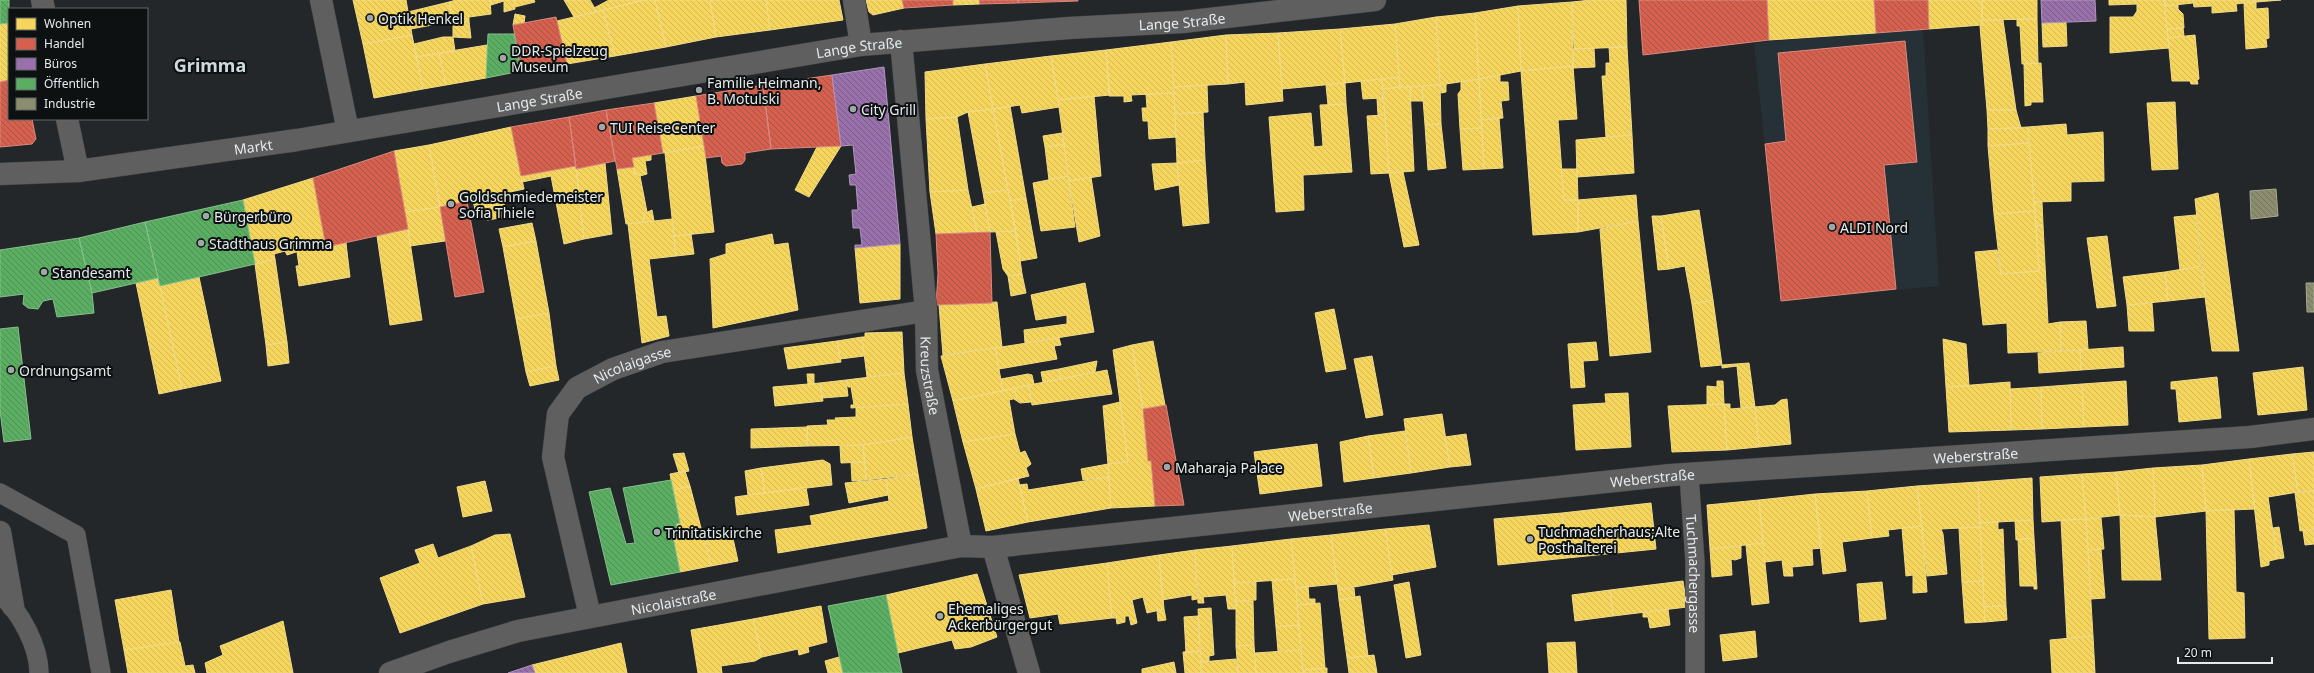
<svg xmlns="http://www.w3.org/2000/svg" width="2314" height="673" viewBox="0 0 2314 673" font-family="'Noto Sans',sans-serif">
	<style>
		.built { fill: #253137 }
		.homes { fill: url(#homes-back-hatch); stroke: #f1db87 }
		.shops { fill: url(#shops-back-hatch); stroke: #da897d }
		.offices { fill: url(#offices-back-hatch); stroke: #b095be }
		.public { fill: url(#public-back-hatch); stroke: #84c08b }
		.industry { fill: url(#industry-back-hatch); stroke: #a7a894 }
		.lines { fill: none; stroke-linecap: round; stroke-linejoin: round }
		.service-casing { stroke: #404243; stroke-width: 20 }
		.minor-casing { stroke: #404243; stroke-width: 23 }
		.service { stroke: #5f5f60; stroke-width: 19 }
		.minor { stroke: #5f5f60; stroke-width: 22 }
		.poi-dot { fill: #a1a6a8; stroke: #0d1112; stroke-width: 1.5 }
		.labels { text-anchor: middle; dominant-baseline: central; stroke-width: 4; stroke-linejoin: round; paint-order: stroke }
		.poi-label { font-size: 14px; fill: #e5eaec; stroke: #0d1112; text-anchor: start }
		.street-label { font-size: 14px; fill: #e5eaec; stroke: #0d1112 }
		.district-label { font-size: 18px; font-weight: bold; fill: #cfd8dd; stroke: #0d1112 }
	</style>
	<defs>
		<pattern id="homes-back-hatch" width="6" height="6" patternUnits="userSpaceOnUse"><rect width="6" height="6" fill="#f6d55c"/><path d="M-1 5l2 2M0 0l6 6M5-1l2 2" fill="none" stroke="#d3b858"/></pattern>
		<pattern id="shops-back-hatch" width="6" height="6" patternUnits="userSpaceOnUse"><rect width="6" height="6" fill="#d6604d"/><path d="M-1 5l2 2M0 0l6 6M5-1l2 2" fill="none" stroke="#a3574b"/></pattern>
		<pattern id="offices-back-hatch" width="6" height="6" patternUnits="userSpaceOnUse"><rect width="6" height="6" fill="#9970ab"/><path d="M-1 5l2 2M0 0l6 6M5-1l2 2" fill="none" stroke="#775f83"/></pattern>
		<pattern id="public-back-hatch" width="6" height="6" patternUnits="userSpaceOnUse"><rect width="6" height="6" fill="#5aae61"/><path d="M-1 5l2 2M0 0l6 6M5-1l2 2" fill="none" stroke="#548f59"/></pattern>
		<pattern id="industry-back-hatch" width="6" height="6" patternUnits="userSpaceOnUse"><rect width="6" height="6" fill="#8c8c6e"/><path d="M-1 5l2 2M0 0l6 6M5-1l2 2" fill="none" stroke="#737460"/></pattern>
	</defs>
	<rect width="100%" height="100%" fill="#242729"/>
	<!-- built -->
	<path class="built" d="M1923 29 1939 286 1781 301 1754 43Z"/>
	<!-- homes -->
	<path class="homes" d="M353 0H406L412 35 363 44Z
		M456 0H490L491 14 469 17V21L453 24 449 2Z
		M490 0H514L515 9 504 12V1L491 5Z
		M514 0H534L535 2 515 7Z
		M564 0H590L597 12 574 17Z
		M609 0H644L597 12 594 8Z
		M644 0H655L666 47 615 56 603 10Z
		M655 0H710L716 37 666 47Z
		M710 0H766L770 30 716 37Z
		M766 0H839L843 20 770 30Z
		M866 0H902L904 8 873 15 869 12Z
		M953 0H979L980 4 953 5Z
		M1591 0H1626L1627 47 1574 49 1572 2Z
		M1767 0H1874L1876 33 1769 40Z
		M1928 0H1982V25L1929 29Z
		M1982 0H2037V19L1982 20Z
		M2109 0H2164L2169 48 2110 53V17H2133L2137 11V4L2109 5Z
		M2164 0H2193V3L2165 6Z
		M2193 0H2244V3L2236 4 2237 11 2212 13V6L2194 7Z
		M2244 0H2281L2244 3Z
		M449 2 453 21 411 29 408 12Z
		M1572 2 1573 66 1521 71 1518 6Z
		M2256 2V9L2268 8 2269 38 2266 39 2267 47 2246 49 2244 3Z
		M2178 5V9L2183 14 2184 28 2167 29 2165 6Z
		M1518 6 1521 71 1479 79 1475 13Z
		M603 10 615 56 567 64 557 21Z
		M1475 13 1479 79 1446 84V92L1441 93 1436 17Z
		M515 14 525 16 524 23 513 25Z
		M1436 17 1440 85 1400 87 1395 24Z
		M2017 19H2037L2038 63 2022 64 2020 26H2017Z
		M1982 20H2003L2016 110H1987L1980 26 1982 25Z
		M469 21 471 38 453 37V24Z
		M2066 22 2067 46 2043 47 2042 23Z
		M9 23V80L0 82V24Z
		M1395 24 1399 77 1345 83 1340 29Z
		M2183 28 2184 36 2168 38 2167 29Z
		M1340 29 1345 83 1282 89 1278 33Z
		M1278 33 1283 101 1246 105 1245 82 1228 84 1226 35Z
		M412 35 423 89 374 98 363 44Z
		M1226 35 1228 84 1174 87 1171 42Z
		M2195 35 2199 79 2197 80 2198 84H2191L2190 81H2172L2168 38Z
		M443 37H453L455 51 416 57 414 44Z
		M1171 42 1174 93 1131 95 1132 101 1124 102V96H1109L1106 50Z
		M487 45 486 78 446 85 439 53Z
		M1609 47H1627L1632 135 1606 137 1602 76H1606V63H1610Z
		M1594 48 1595 67 1573 68V49Z
		M1106 50 1110 95 1058 100 1051 56Z
		M439 53 446 85 423 89 416 57Z
		M1051 56 1059 107 1022 113 1020 105 993 109 985 64Z
		M2041 63 2043 102H2031V105L2025 106 2024 64Z
		M985 64 993 109 968 112 957 117 926 119 925 72Z
		M1573 66 1577 119 1558 120 1564 200H1578V232L1533 235 1521 71Z
		M1500 75V82H1508L1509 100 1501 101 1503 118 1481 120 1479 79Z
		M1399 77 1400 87 1383 89 1382 79Z
		M1382 79 1383 98 1363 99 1361 81Z
		M1479 79 1482 128 1460 129 1458 94 1461 90V82Z
		M1345 83 1346 104 1328 105 1326 85Z
		M1207 85 1208 112 1175 114 1174 87Z
		M1440 85 1441 124 1425 125 1422 86Z
		M1422 86 1423 101H1410V87Z
		M1400 87H1410L1414 171 1389 173 1383 89Z
		M1174 93 1176 137 1149 139 1148 121H1143L1142 108H1147L1146 94Z
		M696 96 704 146 663 153 654 103Z
		M1094 96 1101 176 1069 181 1058 100Z
		M1383 98 1385 115H1378L1377 99Z
		M2175 102 2178 169 2152 170 2147 103Z
		M1346 104 1352 172 1303 175 1304 210 1276 212 1269 117 1311 113 1314 147 1323 146 1320 105Z
		M1010 106 1026 198 1010 201 993 109Z
		M993 109 1008 190 983 193 968 112Z
		M1987 110H2016L2021 128 1988 129Z
		M1203 112 1205 160 1177 163 1175 114Z
		M1385 115 1389 173 1371 174 1367 116Z
		M957 117 968 190 930 192 926 119Z
		M1499 118 1503 168 1484 169 1481 120Z
		M1441 124 1446 168 1428 170 1425 125Z
		M2066 124 2067 135 2103 132 2104 181 2071 182V201L2034 202 2028 127Z
		M511 127 524 189 440 207 429 145Z
		M2028 127 2029 143 1988 146V129Z
		M1482 128 1484 169 1463 170 1460 129Z
		M1062 133 1064 144 1045 147 1043 136Z
		M1632 135 1634 173 1577 177 1576 140Z
		M2029 143 2035 211 1994 214 1988 146Z
		M1064 144 1068 176 1049 180 1045 147Z
		M429 145 440 207 405 212 394 151Z
		M704 146 714 232 674 236 665 153Z
		M841 146 809 197 795 190 817 147Z
		M651 155V160L645 161 647 174 640 176 634 173 632 158Z
		M1205 160 1209 223 1183 226 1177 163Z
		M605 163 612 234 584 239 576 169Z
		M1177 163 1179 185 1155 190 1152 164Z
		M576 166 584 239 564 244 551 176 522 182 521 176Z
		M634 167V173L640 176 647 212 643 214 645 222 626 224 617 169Z
		M1561 169H1577L1578 200H1564Z
		M1403 172 1419 245 1404 247 1389 173Z
		M1068 176 1075 227 1041 231 1033 183Z
		M1091 177 1100 236 1079 242 1069 181Z
		M313 178 325 239 301 245 302 250 287 255 285 251 274 254 275 259 255 264 243 200Z
		M968 190 977 232 936 234 930 192Z
		M1008 190 1016 231 990 232 983 193Z
		M502 193 504 203 475 210 473 200Z
		M2218 193 2239 351H2212L2205 297 2195 199Z
		M1636 195 1638 221 1578 232V200Z
		M1026 198 1037 258 1020 261 1010 201Z
		M2034 202H2042L2043 225 2036 226Z
		M504 203 507 217 487 220 485 207Z
		M985 204 990 232H977L972 207Z
		M440 207 445 241 410 246 405 212Z
		M652 210 654 221 645 222 643 214Z
		M1699 210 1713 300 1692 304 1685 266 1669 269 1661 216Z
		M2035 211 2039 271 2001 274 1994 214Z
		M2196 215 2201 266 2180 270 2174 217Z
		M1652 216H1661L1669 269 1658 270Z
		M672 219 676 256 649 259 657 317 666 316 669 336 642 343 628 224Z
		M1638 221 1651 352 1610 356 1600 229Z
		M532 223 536 241 503 247 499 229Z
		M2043 225 2048 324 2060 322 2061 351 2008 353 2007 323 1983 325 1975 252 1997 250 2001 274 2039 271 2036 226Z
		M408 229 422 320 390 325 377 236Z
		M1016 231 1022 274 1008 276 1003 269 996 232Z
		M691 234 694 254 676 256 674 236Z
		M772 234 774 245 788 243 798 310 713 328 710 259 726 254V244Z
		M2107 236 2116 306 2097 308 2087 238Z
		M325 239 326 247 346 243 350 277 299 286 296 266H299L297 252 302 250 301 245Z
		M536 241 549 313 516 319 503 247Z
		M900 244V299L860 303 855 248Z
		M275 259 287 342 266 345 255 264Z
		M2201 266 2205 297 2168 301 2165 272Z
		M2165 272 2168 301 2127 305 2123 277Z
		M1022 274 1026 293 1011 296 1008 276Z
		M199 277 221 381 182 389 160 286Z
		M158 278 182 389 159 394 136 283Z
		M1085 283 1094 332 1025 343 1024 330 1067 324V315L1036 320 1031 295Z
		M1713 300 1722 365 1701 367 1692 304Z
		M997 302 1002 347 943 355 939 305Z
		M2152 303 2154 331H2129L2127 305Z
		M1334 309 1346 369 1326 372 1315 313Z
		M549 313 556 366 526 372 516 319Z
		M2086 321 2088 349 2061 351 2060 322Z
		M902 332 904 373 867 377 862 337H865V333Z
		M862 337 864 356 840 359 837 341Z
		M1059 338 1061 345 1054 346 1057 359 999 369 995 348Z
		M1943 339 1966 344 1969 386 1946 387Z
		M837 341 841 362 788 369 784 348Z
		M1153 341 1165 405 1143 409 1132 345Z
		M287 342 289 363 268 366 266 345Z
		M1596 342 1598 360 1583 361 1585 387 1571 388 1568 344Z
		M1132 345 1143 409 1148 461H1151L1155 506 1111 508 1108 464 1128 462 1113 350Z
		M2123 347 2124 367 2081 370 2080 350Z
		M995 348 1003 391 953 401 941 356Z
		M2080 350 2081 370 2039 373 2038 353Z
		M1372 356 1383 415 1366 418 1354 359Z
		M1097 361 1095 372 1061 379 1059 369Z
		M1749 363 1755 407 1741 408 1737 366 1722 368V365Z
		M556 366 559 380 530 386 526 372Z
		M2303 367 2307 410 2258 415 2253 373Z
		M1059 369 1061 379 1043 382 1041 372Z
		M1107 370 1112 394 1032 405 1029 385Z
		M904 373 908 404 851 408V405H854L851 387H848L846 380Z
		M807 374H814V384H808Z
		M1028 374 1032 375 1034 384 1003 391 1001 379Z
		M2217 377 2221 418 2179 422 2176 389H2171V382Z
		M846 380 848 396 822 398 820 383Z
		M1717 381H1723L1724 404 1707 405V386L1717 387Z
		M2126 381 2128 425 2084 427 2082 384Z
		M2010 382 2011 430 1949 432 1946 387Z
		M820 383 823 401 775 406 773 387Z
		M2082 384 2084 427 2042 429 2041 387Z
		M1029 385 1031 402 1020 403 1014 399 1017 398 1014 388Z
		M2041 387 2042 429 2011 430 2010 389Z
		M1014 388 1017 398 1009 400 1015 434 963 442 953 401Z
		M1628 393 1631 447 1576 450 1573 405 1606 403 1605 394Z
		M1787 399 1791 444 1759 447 1755 407 1775 405 1781 400Z
		M1120 402 1128 462 1108 464 1103 406Z
		M908 404 912 437 863 445 807 446V426L828 425 827 420H836L835 418 856 417V408Z
		M1724 404 1727 450 1672 452 1668 406Z
		M1724 404H1730V409L1755 407 1759 447 1727 450Z
		M1442 414 1450 467 1411 473 1404 419Z
		M807 427V446L751 448V429Z
		M1405 431 1411 473 1374 478 1368 436Z
		M1015 434 1020 453 1025 451 1031 464 1026 468 1029 476 976 489 963 442Z
		M1466 434 1471 465 1450 467 1445 437Z
		M1368 436 1374 478 1344 482 1340 442Z
		M912 437 918 474 866 480 863 445Z
		M1317 444 1322 486 1260 494 1254 452Z
		M863 445 865 462 841 463 840 446Z
		M2314 452V491L2298 492 2292 454Z
		M684 453 689 471 679 473 673 454Z
		M2292 454 2298 492 2268 497 2277 559 2269 561V565L2261 567 2249 459Z
		M2249 459 2255 509 2206 511 2202 465Z
		M823 460 830 464 832 485 765 493 761 468Z
		M865 462 866 480 852 481 851 463Z
		M1108 464 1109 477 1083 480 1081 469Z
		M2202 465 2206 511 2155 517 2153 468Z
		M761 468 765 493 748 495 745 471Z
		M2153 468 2155 517 2120 515 2116 472Z
		M685 471 690 486 673 490 670 474Z
		M2116 472 2120 515 2086 519 2082 474Z
		M918 474 927 528 778 553 775 530 812 525 810 516 889 501 886 479Z
		M2082 474 2086 519 2042 522 2040 477Z
		M1109 477 1111 508 1028 522 1019 485 1027 484 1028 490Z
		M1018 478 1028 522 986 531 976 489Z
		M2032 478 2033 520 1980 523 1978 482Z
		M886 479 888 495 849 503 845 483Z
		M485 481 492 511 463 517 457 487Z
		M1978 482 1980 527 1941 529 1943 534 1947 574 1927 576 1917 486Z
		M690 486 711 566 680 572 673 537 683 535 681 529 678 530 676 524 680 523 673 490Z
		M1917 486 1922 526 1888 530 1889 536 1872 538 1867 491Z
		M806 487 809 505 737 515 735 497Z
		M1867 491 1872 538 1842 542 1846 571 1823 574 1815 494Z
		M2314 491V529L2300 531 2295 493Z
		M1815 494 1822 548 1812 549 1813 565 1792 567 1793 576H1784L1782 560 1765 562 1759 500Z
		M1759 500 1763 543 1710 549 1707 505Z
		M1651 503 1656 549 1567 558 1562 513Z
		M2234 509 2236 592 2244 593 2245 638 2209 639 2206 511Z
		M1562 513 1567 558 1498 565 1494 519Z
		M2120 515 2155 517 2161 580H2122Z
		M2101 518 2104 549 2088 550 2086 519Z
		M2086 519 2093 636 2067 638 2061 520Z
		M2033 520 2034 538 2016 540 2015 521Z
		M1998 522V530L2003 529 2006 606 1984 607 1980 523Z
		M1429 525 1436 567 1392 575 1385 529Z
		M1922 526 1927 592 1913 593V575L1906 576 1902 528Z
		M1980 527 1983 581 1962 582 1959 528Z
		M2279 527 2284 558 2277 559 2273 528Z
		M1385 529 1393 580 1338 590 1331 535Z
		M2314 529V544L2305 545 2303 531Z
		M510 534 525 597 483 604 471 546 495 535Z
		M732 534 738 561 711 566 705 541Z
		M1331 535 1337 584 1296 588 1291 539Z
		M2034 538 2037 589H2034V586H2020L2018 539Z
		M1291 539 1295 579 1234 583 1232 546Z
		M1763 543 1769 603 1752 605 1746 545Z
		M433 544 438 558 471 546 483 604 400 633 380 578 420 563 415 550Z
		M1232 546 1236 609H1228L1226 595 1203 597 1204 603H1198L1195 550Z
		M1741 546V558L1735 560 1731 559 1732 575 1712 577 1710 549Z
		M2101 549 2105 598 2091 599 2088 550Z
		M1195 550 1197 599 1192 600V595L1162 600 1159 555Z
		M1159 555 1164 609 1147 613 1143 597 1132 600 1137 623 1131 625 1129 616H1125V622L1117 624 1116 618H1112L1107 563Z
		M1107 563 1112 618 1060 624 1058 614 1030 618 1019 575Z
		M977 574 997 637 971 647 955 649 952 640 898 653 886 595Z
		M1295 579 1299 625 1276 627 1272 580Z
		M1683 581 1687 607 1613 616 1610 590Z
		M1983 581 1985 622 1965 623 1962 582Z
		M1256 582V600L1236 601 1234 583Z
		M1409 582 1421 655 1406 658 1394 585Z
		M1882 582 1886 619 1860 622 1857 584Z
		M1308 586 1309 599H1315V604L1297 605 1296 588Z
		M1354 588 1355 598 1339 600 1338 590Z
		M171 590 179 642 124 650 115 600Z
		M1610 590 1613 616 1575 621 1572 595Z
		M1360 596 1368 656 1347 658 1339 600Z
		M1236 601H1253L1254 645 1236 646Z
		M1320 603 1325 668 1303 670 1297 605Z
		M821 606 827 642 808 647 809 652 799 655 798 649 762 657 753 619Z
		M2006 606 2007 620 1985 622 1984 607Z
		M1211 608 1214 655 1209 656V661L1201 662 1198 609Z
		M1164 609 1166 620 1158 621 1157 611Z
		M1668 609 1670 625 1650 628 1648 617H1643V613Z
		M1198 616 1200 651 1186 653 1184 617Z
		M753 619 762 657 755 661 721 666 722 673H698L691 630Z
		M283 621 293 673H207L205 663 223 655 220 646Z
		M1299 625 1301 650 1278 651 1276 627Z
		M1755 631 1757 657 1723 661 1720 635Z
		M2093 636 2095 673H2052L2050 640Z
		M180 642 185 666 193 665 195 673H128L124 650Z
		M1575 642 1577 673H1549L1547 643Z
		M621 643 627 673H535L532 665Z
		M1254 645 1256 673H1238L1236 646Z
		M1301 650 1303 673H1256L1255 653Z
		M1200 651 1201 673H1185L1183 652Z
		M1374 655 1377 673H1349L1347 658Z
		M839 657 843 673H828L825 661Z
		M1236 659 1238 673H1201V662Z
		M1174 662 1176 673H1142V669Z
		M1327 668V673H1303V670Z"/>
	<!-- shops -->
	<path class="shops" d="M902 0H953V5L904 8Z
		M979 0H1018V3L980 4Z
		M1018 0H1078V1L1018 3Z
		M1639 0H1767L1769 40 1643 55Z
		M1874 0H1928L1929 29 1876 33Z
		M556 17 567 64 521 71 513 25Z
		M1905 41 1917 162 1884 165 1896 289 1781 301 1765 144 1786 141 1778 53Z
		M832 75 841 146 771 149 763 85Z
		M9 80V119H32L36 139 32 144 0 147V82Z
		M763 85 771 149 745 153V160L742 164 726 166 722 163 721 156 706 158 696 96Z
		M654 103 663 153 632 158 634 167 617 169 606 110Z
		M606 110 615 161 576 169 569 117Z
		M569 117 576 166 521 176 511 127Z
		M394 151 408 229 326 247 313 178Z
		M467 201 484 292 455 297 440 207Z
		M990 232 992 303 936 305 938 274 936 234Z
		M1166 405 1184 505 1155 506 1151 461H1148L1143 409Z"/>
	<!-- offices -->
	<path class="offices" d="M2041 0H2095L2096 21 2042 23Z
		M884 67 900 244 855 248V245H862L860 228H853L852 210H858L856 185H850L849 175 856 174 853 145 841 146 832 75Z
		M532 665 535 673H508Z"/>
	<!-- public -->
	<path class="public" d="M0 0H9V23L0 24Z
		M488 34H514L521 71 486 78Z
		M243 200 255 264 160 286 145 222Z
		M145 222 158 278 92 293 79 238Z
		M79 238 92 293 94 313 57 317 53 299 43 301 38 309 28 308 23 304 24 294 0 297V250Z
		M18 327 31 439 4 442 0 411V329Z
		M671 480 680 523 676 524 678 530 681 529 683 535 673 537 680 572 611 585 589 492 610 488 626 544 635 543 623 488Z
		M886 595 902 673H843L828 606Z"/>
	<!-- industry -->
	<path class="industry" d="M2276 189 2278 216 2251 219 2250 191Z
		M2306 283H2314V312H2307Z"/>
	<g class="lines">
		<defs>
			<g id="service">
				<path id="s1" d="M1689 475 1695 562V673"/>
				<path d="M0 493 76 535 101 673"/>
				<path d="M2 596C21 613 39 647 39 673"/>
			</g>
			<g id="minor">
				<path d="M42 0 44 9"/>
				<path d="M321 0 348 131"/>
				<path d="M854 0 861 45"/>
				<path id="s2" d="M901 41 926 311 927 370 961 546"/>
				<path d="M67 119 78 171"/>
				<path id="s3" d="M0 174 78 171 297 140 861 45 1069 28 1183 22 1375 0"/>
				<path d="M0 532 13 606"/>
				<path d="M993 547 1029 673"/>
				<path id="s4" d="M590 616 553 457 558 414 577 388 613 369 662 352 926 311"/>
				<path id="s5" d="M390 673 449 652 518 631 961 546 993 547 1671 475 2250 437 2314 429"/>
			</g>
		</defs>
		<!-- service casing -->
		<use href="#service" class="service-casing"/>
		<!-- minor casing -->
		<use href="#minor" class="minor-casing"/>
		<!-- service -->
		<use href="#service" class="service"/>
		<!-- minor -->
		<use href="#minor" class="minor"/>
	</g>
	<!-- markers -->
	<g class="poi-dot">
		<circle cx="370" cy="18" r="4"/>
		<circle cx="503" cy="58" r="4"/>
		<circle cx="699" cy="90" r="4"/>
		<circle cx="853" cy="109" r="4"/>
		<circle cx="602" cy="127" r="4"/>
		<circle cx="451" cy="204" r="4"/>
		<circle cx="206" cy="216" r="4"/>
		<circle cx="1832" cy="227" r="4"/>
		<circle cx="201" cy="243" r="4"/>
		<circle cx="44" cy="272" r="4"/>
		<circle cx="11" cy="370" r="4"/>
		<circle cx="1167" cy="467" r="4"/>
		<circle cx="657" cy="532" r="4"/>
		<circle cx="1530" cy="539" r="4"/>
		<circle cx="940" cy="616" r="4"/>
	</g>
	<g class="labels">
		<!-- poi labels -->
		<g class="poi-label">
			<text x="378" y="18">Optik Henkel</text>
			<text x="511" y="50">DDR-Spielzeug<tspan x="511" dy="16">Museum</tspan></text>
			<text x="707" y="82">Familie Heimann,<tspan x="707" dy="16">B. Motulski</tspan></text>
			<text x="861" y="109">City Grill</text>
			<text x="610" y="127">TUI ReiseCenter</text>
			<text x="459" y="196">Goldschmiedemeister<tspan x="459" dy="16">Sofia Thiele</tspan></text>
			<text x="214" y="216">Bürgerbüro</text>
			<text x="1840" y="227">ALDI Nord</text>
			<text x="209" y="243">Stadthaus Grimma</text>
			<text x="52" y="272">Standesamt</text>
			<text x="19" y="370">Ordnungsamt</text>
			<text x="1175" y="467">Maharaja Palace</text>
			<text x="1538" y="531">Tuchmacherhaus;Alte<tspan x="1538" dy="16">Posthalterei</tspan></text>
			<text x="665" y="532">Trinitatiskirche</text>
			<text x="948" y="608">Ehemaliges<tspan x="948" dy="16">Ackerbürgergut</tspan></text>
		</g>
		<!-- street labels -->
		<g class="street-label">
			<text stroke="none"><textPath href="#s3" startOffset="1193">Lange Straße</textPath></text>
			<text stroke="none"><textPath href="#s3" startOffset="869">Lange Straße</textPath></text>
			<text stroke="none"><textPath href="#s3" startOffset="545">Lange Straße</textPath></text>
			<text stroke="none"><textPath href="#s3" startOffset="255">Markt</textPath></text>
			<text stroke="none"><textPath href="#s4" startOffset="299">Nicolaigasse</textPath></text>
			<text stroke="none"><textPath href="#s2" startOffset="336">Kreuzstraße</textPath></text>
			<text stroke="none"><textPath href="#s5" startOffset="1605">Weberstraße</textPath></text>
			<text stroke="none"><textPath href="#s5" startOffset="1281">Weberstraße</textPath></text>
			<text stroke="none"><textPath href="#s5" startOffset="957">Weberstraße</textPath></text>
			<text stroke="none"><textPath href="#s1" startOffset="99">Tuchmachergasse</textPath></text>
			<text stroke="none"><textPath href="#s5" startOffset="293">Nicolaistraße</textPath></text>
		</g>
		<!-- district labels -->
		<g class="district-label">
			<text x="210" y="65">Grimma</text>
		</g>
	</g>
	<!-- legend -->
	<rect x="8" y="8" width="140" height="112" fill="#0d1112" stroke="#636869"/>
	<rect x="16" y="18" width="20" height="12" fill="#f6d55c" stroke="#636869"/>
	<text x="44" y="28" font-size="12" fill="#e5eaec">Wohnen</text>
	<rect x="16" y="38" width="20" height="12" fill="#d6604d" stroke="#636869"/>
	<text x="44" y="48" font-size="12" fill="#e5eaec">Handel</text>
	<rect x="16" y="58" width="20" height="12" fill="#9970ab" stroke="#636869"/>
	<text x="44" y="68" font-size="12" fill="#e5eaec">Büros</text>
	<rect x="16" y="78" width="20" height="12" fill="#5aae61" stroke="#636869"/>
	<text x="44" y="88" font-size="12" fill="#e5eaec">Öffentlich</text>
	<rect x="16" y="98" width="20" height="12" fill="#8c8c6e" stroke="#636869"/>
	<text x="44" y="108" font-size="12" fill="#e5eaec">Industrie</text>
	<!-- scale -->
	<path d="M2178 657v6h94v-6" fill="none" stroke="#e5eaec" stroke-width="2"/>
	<text x="2184" y="657" font-size="12" fill="#e5eaec" stroke="#0d1112" stroke-width="3" paint-order="stroke">20 m</text>
</svg>
